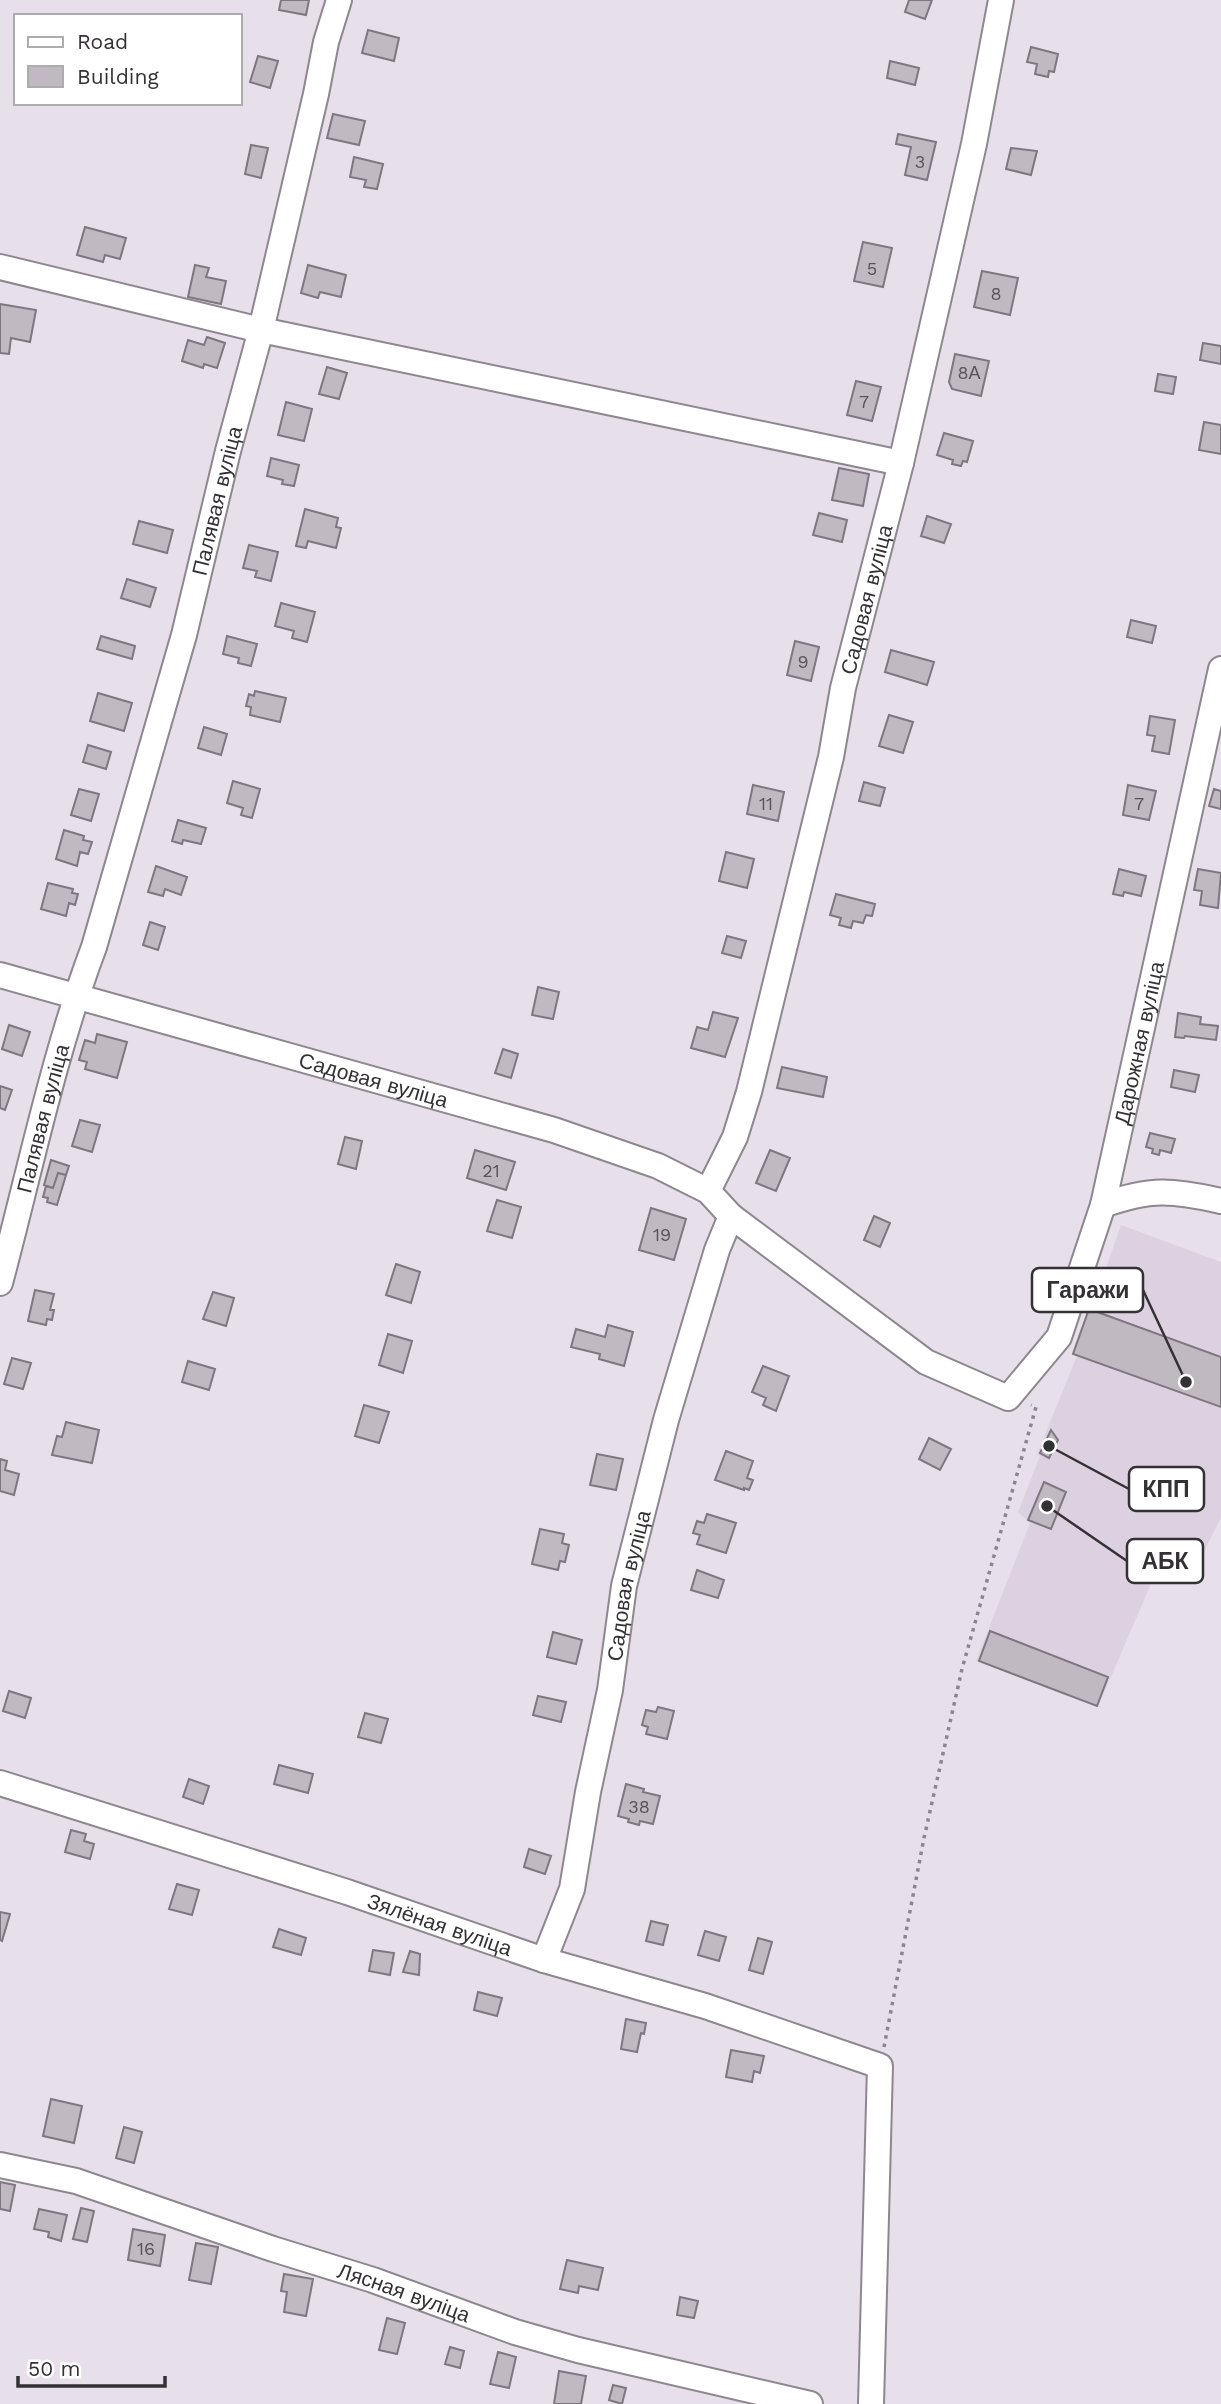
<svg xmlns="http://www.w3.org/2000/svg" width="1221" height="2404" viewBox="0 0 1221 2404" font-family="'Work Sans',sans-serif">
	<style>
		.built { fill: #ddd1e1 }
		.building { fill: #c0b9c2; stroke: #7e7780; stroke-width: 2 }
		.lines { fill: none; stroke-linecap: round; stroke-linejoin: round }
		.minor-casing { stroke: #8e8790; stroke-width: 28 }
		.path { stroke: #8b858c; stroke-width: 3.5; stroke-dasharray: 3.5 5; stroke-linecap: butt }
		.minor { stroke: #fff; stroke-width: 24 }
		.labels { text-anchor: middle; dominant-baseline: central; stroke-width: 5; stroke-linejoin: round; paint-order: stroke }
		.number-label { font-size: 18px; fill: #575358 }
		.street-label { font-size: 21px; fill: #343135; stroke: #fff }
		.leader { fill: none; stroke: #343135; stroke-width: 2.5 }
		.callout-dot { fill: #343135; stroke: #fff; stroke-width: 2.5 }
		.callout { fill: #fff; stroke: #343135; stroke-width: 2.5 }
		.callout-label { font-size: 23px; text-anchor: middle; font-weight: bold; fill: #343135 }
	</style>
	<rect width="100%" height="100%" fill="#e7dfe9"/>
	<!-- built -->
	<path class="built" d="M1121 1225 1221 1262V1517L1201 1558 1168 1544 1098 1707 976 1661 1030 1523 1018 1512 1040 1456 1037 1454 1077 1356 1072 1354 1089 1307 1092 1308Z"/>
	<!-- building -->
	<path class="building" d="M281 0H309L306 15 279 10Z
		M909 0H932L925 19 905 12Z
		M368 30 399 38 394 61 362 53Z
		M1031 47 1058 54 1054 72 1049 71 1048 77 1035 74 1037 64 1027 62Z
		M258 56 278 61 270 88 250 82Z
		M890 61 919 68 915 85 887 78Z
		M333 114 365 121 359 145 327 138Z
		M898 134 936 142 927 180 905 175 911 147 896 144Z
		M251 145 268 148 261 178 245 174Z
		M1011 148 1037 151 1031 175 1006 169Z
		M354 157 383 164 377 189 364 187 366 180 350 177Z
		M85 227 126 238 120 259 105 255 103 262 77 255Z
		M863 242 892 248 883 287 854 281Z
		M195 265 209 268 206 277 226 281 221 304 188 297Z
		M308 265 346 275 341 297 320 292 318 298 301 293Z
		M982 271 1018 278 1010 315 974 307Z
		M0 304 36 310 30 342 11 338 9 354 0 353Z
		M207 337 225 343 217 368 204 364 203 368 182 361 188 340 204 345Z
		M1203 343 1221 346V364L1200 360Z
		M955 354 989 361 981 396 952 389 949 382Z
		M327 367 347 373 339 399 319 394Z
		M1158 374 1176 377 1173 394 1155 391Z
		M856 381 881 387 872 421 847 415Z
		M286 402 312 409 304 441 278 435Z
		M1204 422 1221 425V454L1199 450Z
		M944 433 973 441 967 462 963 461 961 466 952 464 953 460 937 455Z
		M271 458 299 465 294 486 282 484 283 480 267 476Z
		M839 468 869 474 863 506 832 500Z
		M305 509 338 518 336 527 341 528 336 548 308 541 306 548 296 546Z
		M819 513 847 520 842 542 813 535Z
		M927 516 951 524 944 543 921 536Z
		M139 521 173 530 167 553 133 544Z
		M249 545 278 552 271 581 255 577 257 571 243 568Z
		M127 579 156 588 150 607 121 598Z
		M281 603 315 612 307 642 292 638 294 631 275 626Z
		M1131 620 1156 626 1152 643 1127 637Z
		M101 636 135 646 132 659 97 649Z
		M227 636 257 644 251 666 238 663 239 658 223 654Z
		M795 641 819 647 811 681 787 675Z
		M891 650 934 662 927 685 885 672Z
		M255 691 286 698 280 722 250 715 251 707 246 706 249 694 254 696Z
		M98 693 132 703 124 731 90 721Z
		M889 715 913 722 903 753 879 746Z
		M1150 716 1175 720 1169 754 1152 751 1155 736 1147 735Z
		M204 727 227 734 221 755 198 748Z
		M88 745 111 752 106 769 83 762Z
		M233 781 260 789 252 818 241 815 243 808 227 803Z
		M864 782 885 788 880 806 859 801Z
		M753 785 784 792 778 821 747 814Z
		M1128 785 1156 791 1149 820 1123 815Z
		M79 789 99 794 91 821 71 815Z
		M1214 789 1221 791V809L1209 806Z
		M178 820 206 828 201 844 183 840 182 844 172 841Z
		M64 830 84 836 83 840 92 842 88 854 80 852 77 866 56 859Z
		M726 852 754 859 747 888 719 881Z
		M156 866 187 877 181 895 165 889 163 896 148 892Z
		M1119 869 1146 876 1141 896 1124 892 1123 896 1113 894Z
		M1198 869 1221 873 1218 908 1200 905 1202 891 1194 890Z
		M48 883 73 889 72 893 78 894 75 905 69 903 66 916 41 909Z
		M836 894 875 904 872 916 866 915 863 923 853 921 851 928 839 925 841 918 830 915Z
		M150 922 165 927 158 950 143 945Z
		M727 936 746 941 741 958 722 953Z
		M538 987 559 992 553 1019 532 1015Z
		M713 1012 738 1018 725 1057 691 1048 697 1027 708 1030Z
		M1178 1013 1201 1017 1200 1024 1218 1026 1216 1040 1185 1036 1184 1038 1175 1037Z
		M9 1025 30 1032 22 1056 2 1049Z
		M97 1034 127 1042 117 1078 85 1069 87 1062 79 1060 85 1040 95 1043Z
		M503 1049 518 1054 511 1078 495 1073Z
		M782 1067 827 1077 823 1097 777 1088Z
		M1174 1070 1199 1075 1195 1092 1171 1087Z
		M0 1086 12 1090 5 1110 0 1108Z
		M80 1120 100 1125 92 1152 72 1146Z
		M1150 1133 1175 1139 1171 1153 1160 1150 1159 1155 1152 1153 1153 1149 1146 1147Z
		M345 1137 362 1141 356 1169 338 1164Z
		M475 1150 515 1162 506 1190 467 1178Z
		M770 1150 790 1158 776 1191 756 1183Z
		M51 1160 69 1166 66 1175 58 1173 53 1188 44 1185Z
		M58 1173 66 1175 57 1205 47 1202 48 1198 43 1197 46 1186 53 1188Z
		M497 1200 521 1207 512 1238 487 1231Z
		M651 1208 686 1219 674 1260 639 1250Z
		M874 1216 890 1223 880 1247 864 1240Z
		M396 1264 420 1272 411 1303 386 1295Z
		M35 1290 54 1294 50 1310H54L52 1320 47 1319 46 1325 28 1321Z
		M213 1292 234 1298 226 1326 203 1319Z
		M1089 1309 1221 1357V1407L1073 1354Z
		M608 1325 633 1332 624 1366 599 1359 600 1354 571 1347 576 1329 605 1337Z
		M388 1334 412 1341 403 1373 379 1365Z
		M12 1358 31 1363 23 1389 4 1384Z
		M188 1361 215 1369 209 1390 182 1382Z
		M763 1366 789 1376 776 1411 763 1405 766 1398 752 1392Z
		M364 1405 389 1412 379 1443 355 1436Z
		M66 1422 99 1430 92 1463 52 1455 57 1436 62 1437Z
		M1051 1430 1058 1440 1049 1458 1040 1453Z
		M929 1438 951 1449 940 1470 919 1459Z
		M726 1451 753 1461 747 1478 753 1480 749 1490 744 1488V1490L715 1480Z
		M597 1454 623 1459 616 1490 590 1485Z
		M0 1459 7 1461 5 1470 19 1474 14 1495 0 1491Z
		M1044 1482 1066 1492 1051 1529 1028 1520Z
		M707 1514 736 1523 726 1553 697 1544 700 1535 693 1533 697 1521 704 1523Z
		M540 1529 564 1534 562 1543 569 1545 565 1562 560 1561 558 1570 532 1564Z
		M697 1570 724 1580 718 1598 691 1590Z
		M990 1631 1108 1677 1097 1706 979 1661Z
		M553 1632 582 1640 576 1664 547 1657Z
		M9 1691 31 1698 25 1718 3 1711Z
		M538 1696 566 1702 561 1722 533 1715Z
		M658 1707 674 1711 667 1739 646 1734 648 1727 642 1725 646 1710 656 1712Z
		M365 1713 388 1719 381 1743 358 1737Z
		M279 1765 313 1774 308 1793 274 1784Z
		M189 1779 209 1786 203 1804 183 1797Z
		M626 1784 644 1789 643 1792 660 1796 653 1824 640 1821 639 1825 628 1822 629 1819 618 1816Z
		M71 1830 86 1834 84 1841 94 1844 90 1859 65 1852Z
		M529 1849 551 1856 545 1874 524 1867Z
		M177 1884 199 1890 192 1915 169 1909Z
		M0 1912 10 1914 2 1941 0 1940Z
		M651 1921 668 1925 663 1945 646 1941Z
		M279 1929 306 1938 301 1955 273 1947Z
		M705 1931 726 1937 719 1961 698 1955Z
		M758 1938 772 1942 763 1974 749 1970Z
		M373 1950 394 1953 390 1975 369 1971Z
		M410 1951 420 1954 419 1975 403 1972Z
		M478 1992 502 1998 497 2016 474 2010Z
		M626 2019 646 2023 644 2034 641 2033 637 2052 621 2049Z
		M731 2050 764 2056 760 2073 754 2071 752 2082 726 2077Z
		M51 2099 82 2106 74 2143 43 2136Z
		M124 2127 142 2132 134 2163 116 2158Z
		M0 2182 15 2185 10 2211 0 2209Z
		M81 2208 94 2211 87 2242 73 2239Z
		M39 2209 67 2215 61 2241 48 2237 49 2232 34 2229Z
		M133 2229 165 2235 160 2266 128 2260Z
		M196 2243 218 2247 211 2284 189 2280Z
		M567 2260 603 2268 598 2290 579 2286 578 2293 560 2289Z
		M284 2274 313 2279 306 2316 284 2312 287 2292 281 2291Z
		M680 2297 698 2301 694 2318 677 2315Z
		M387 2318 405 2323 397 2354 379 2350Z
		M450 2347 464 2351 460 2368 445 2364Z
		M498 2352 516 2357 509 2388 490 2384Z
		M559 2371 586 2376 581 2404H554Z
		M613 2385 626 2388 622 2404 609 2400Z"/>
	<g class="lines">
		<defs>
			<g id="minor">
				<path d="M0 267 261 330 901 463"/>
				<path id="s1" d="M0 975 554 1130 658 1166 708 1191 731 1216 926 1362 1008 1398 1059 1337 1103 1205 1221 669"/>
				<path id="s2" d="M708 1191 735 1137 749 1092 770 1006 831 757 843 688 901 463 974 144 1001 0"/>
				<path d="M1103 1205C1151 1188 1172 1190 1221 1201"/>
				<path id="s3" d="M0 1283C30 1171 53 1056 94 947L184 635 228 451 261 330 316 94 326 42 339 0"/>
				<path id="s4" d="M0 1783 347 1892 544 1960 705 2006 880 2066 871 2404"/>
				<path id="s5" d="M544 1960 572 1889 588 1792 610 1690 624 1586 666 1420 717 1250 731 1216"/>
				<path id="s6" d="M0 2165 76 2181 273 2249 373 2280 515 2332 578 2350 810 2404"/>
			</g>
		</defs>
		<!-- minor casing -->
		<use href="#minor" class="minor-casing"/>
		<!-- path -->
		<path class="path" d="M884 2047 924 1838 962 1669 1036 1407 1031 1405"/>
		<!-- minor -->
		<use href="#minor" class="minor"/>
	</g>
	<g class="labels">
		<!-- number labels -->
		<g class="number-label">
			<text x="920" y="161">3</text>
			<text x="872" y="268">5</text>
			<text x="996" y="293">8</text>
			<text x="969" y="372">8А</text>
			<text x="864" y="401">7</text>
			<text x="803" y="661">9</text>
			<text x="766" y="803">11</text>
			<text x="1139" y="803">7</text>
			<text x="491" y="1170">21</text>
			<text x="662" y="1234">19</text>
			<text x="639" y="1806">38</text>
			<text x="146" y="2248">16</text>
		</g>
		<!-- street labels -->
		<g class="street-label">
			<text stroke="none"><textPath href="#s3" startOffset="812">Палявая вуліца</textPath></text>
			<text stroke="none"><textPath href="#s2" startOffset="614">Садовая вуліца</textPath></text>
			<text stroke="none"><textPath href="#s1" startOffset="1493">Дарожная вуліца</textPath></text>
			<text stroke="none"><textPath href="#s1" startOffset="388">Садовая вуліца</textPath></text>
			<text stroke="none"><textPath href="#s3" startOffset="170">Палявая вуліца</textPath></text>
			<text stroke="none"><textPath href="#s5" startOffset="385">Садовая вуліца</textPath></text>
			<text stroke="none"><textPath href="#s4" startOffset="462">Зялёная вуліца</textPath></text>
			<text stroke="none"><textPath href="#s6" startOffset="424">Лясная вуліца</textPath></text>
		</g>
	</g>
	<!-- callouts -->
	<path class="leader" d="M1186 1382L1143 1290M1049 1446L1129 1489M1047 1506L1127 1561"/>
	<g class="callout-dot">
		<circle cx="1186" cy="1382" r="7"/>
		<circle cx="1049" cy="1446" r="7"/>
		<circle cx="1047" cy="1506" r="7"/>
	</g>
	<g class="callout">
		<rect x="1032" y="1268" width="111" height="44" rx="7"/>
		<rect x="1129" y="1467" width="75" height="44" rx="7"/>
		<rect x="1127" y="1539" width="76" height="44" rx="7"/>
	</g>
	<g class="callout-label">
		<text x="1088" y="1298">Гаражи</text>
		<text x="1166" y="1497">КПП</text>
		<text x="1165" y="1569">АБК</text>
	</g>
	<!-- legend -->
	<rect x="14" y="14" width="228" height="91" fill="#ffffff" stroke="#aeadae" stroke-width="2"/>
	<rect x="28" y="37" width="35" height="10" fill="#ffffff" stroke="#aeadae" stroke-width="2"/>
	<text x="77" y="49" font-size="21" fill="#343135">Road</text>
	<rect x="28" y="66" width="35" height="21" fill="#c0b9c2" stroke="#aeadae" stroke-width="2"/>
	<text x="77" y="84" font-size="21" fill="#343135">Building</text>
	<!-- scale -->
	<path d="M18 2376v10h147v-10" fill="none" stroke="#343135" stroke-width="3.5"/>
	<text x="28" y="2376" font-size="21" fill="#343135" stroke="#ffffff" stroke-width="5" paint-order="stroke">50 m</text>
</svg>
